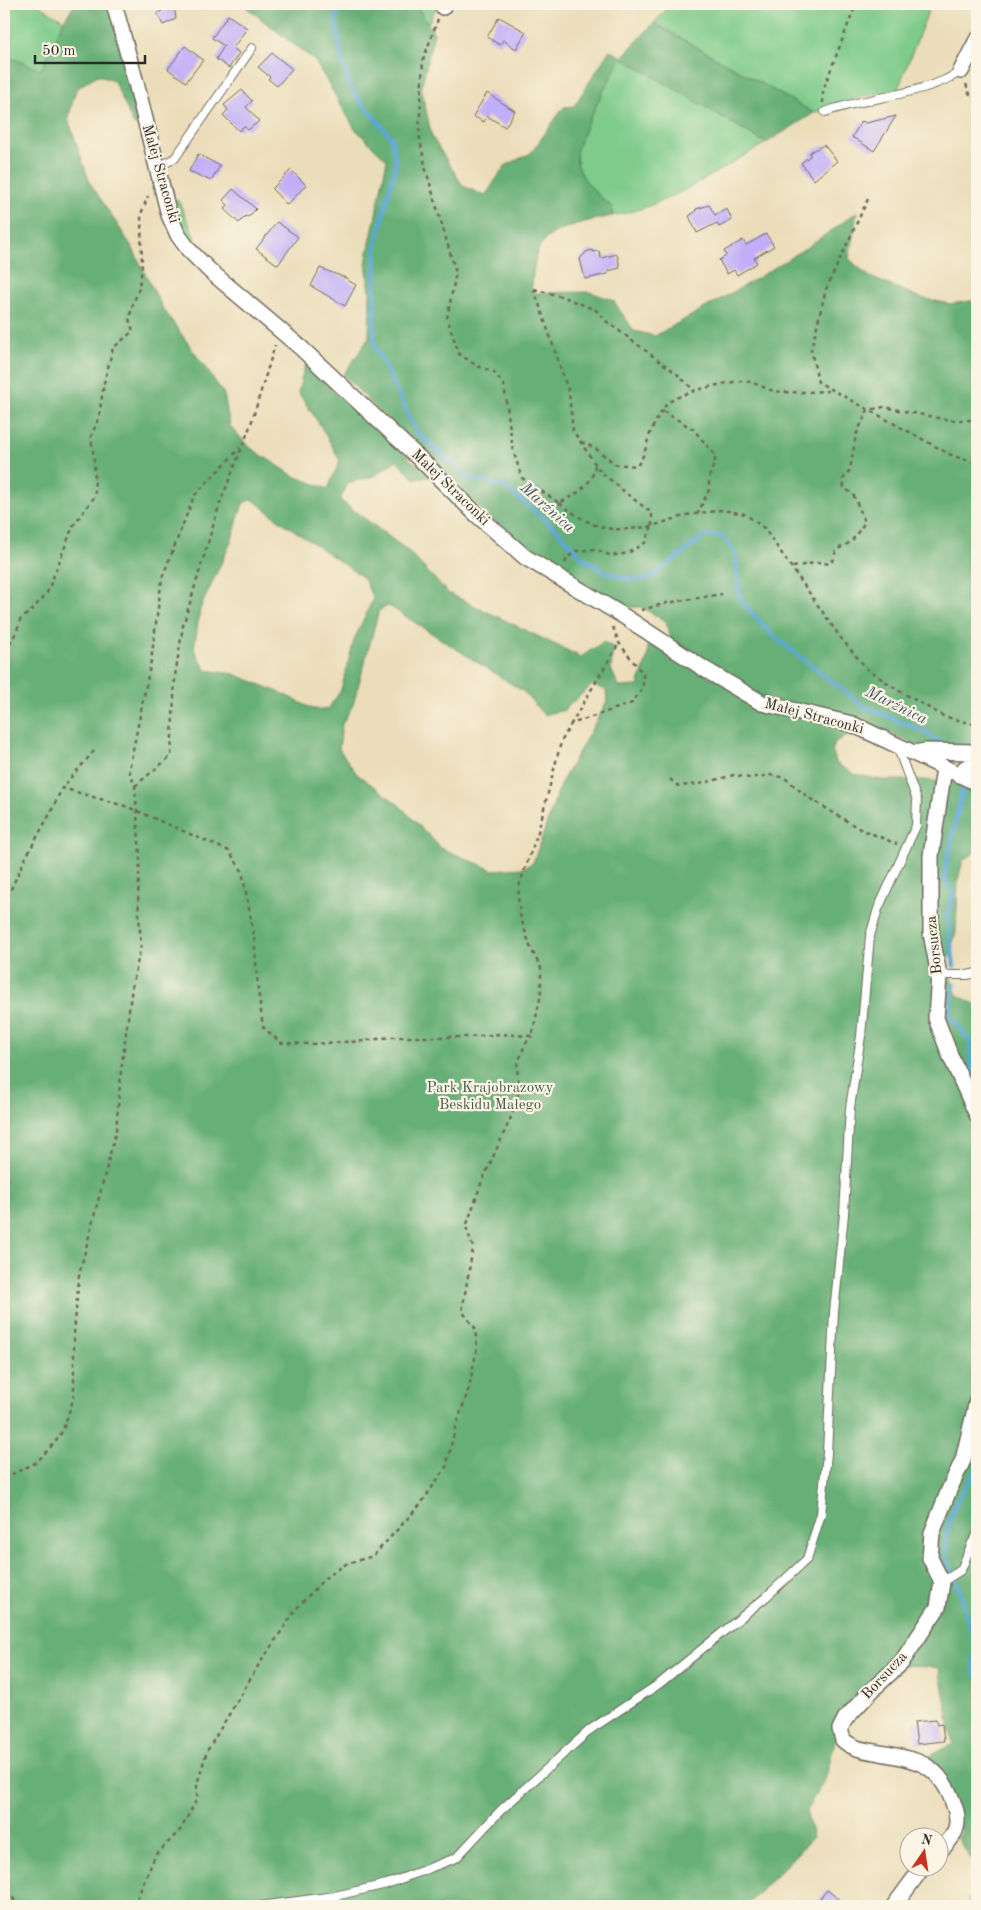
<svg xmlns="http://www.w3.org/2000/svg" width="981" height="1910" viewBox="0 0 981 1910" font-family="'Old Standard TT',serif">
	<style>
		.green { fill: #7ecb8a; stroke: #547b5a }
		.forest { fill: #66af76; stroke: #486d50; fill-rule: evenodd }
		.lines { fill: none; stroke-linecap: round; stroke-linejoin: round }
		.stream { stroke: #5da7d5; stroke-width: 4.5 }
		.building { fill: #c1adf8 }
		.lane-casing { stroke: #6e695d; stroke-width: 10 }
		.street-casing { stroke: #6e695d; stroke-width: 18 }
		.path { stroke: #6e695d; stroke-width: 2.5; stroke-dasharray: 4 4; stroke-linecap: butt }
		.lane { stroke: #fff; stroke-width: 8 }
		.street { stroke: #fff; stroke-width: 15 }
		.labels { text-anchor: middle; dominant-baseline: central; stroke-width: 4.5; stroke-linejoin: round; paint-order: stroke }
		.street-label { font-size: 15px; fill: #2b2b2b; stroke: #fcf5e5 }
		.park-label { font-size: 15px; fill: #445b48; stroke: #fcf5e5 }
		.water-label { font-size: 16px; font-style: italic; fill: #3c5666; stroke: #fcf5e5 }
	</style>
	<rect width="100%" height="100%" fill="#fcf5e5"/>
	<filter id="ink" filterUnits="userSpaceOnUse"><feTurbulence type="fractalNoise" baseFrequency=".02" numOctaves="2"/><feDisplacementMap in="SourceGraphic" scale="10" xChannelSelector="R" yChannelSelector="G"/><feConvolveMatrix kernelMatrix="1 2 1 2 8 2 1 2 1" color-interpolation-filters="sRGB"/></filter>
	<filter id="wash" filterUnits="userSpaceOnUse"><feTurbulence type="fractalNoise" baseFrequency=".0096" numOctaves="4" result="noise"/><feDisplacementMap in="SourceGraphic" scale="20" xChannelSelector="R" yChannelSelector="G"/><feGaussianBlur stdDeviation="1.12" result="paint"/><feColorMatrix in="noise" values="0 0 0 0 0 0 0 0 0 0 0 0 0 0 0 0 0 1.4 0 .05"/><feComposite in="paint" operator="in"/></filter>
	<g filter="url(#wash)">
		<rect width="100%" height="100%" fill="#ebddb9"/>
		<!-- green -->
		<path class="green" d="M4 4H36L64 20 41 71 4 55Z
			M415 4H438L428 24 416 6Z
			M671 4H931L898 89 834 104 814 113 654 23Z
			M621 57 766 143C717 171 668 206 612 216V207C596 194 577 177 576 155 576 140 613 74 621 57Z
			M178 200 197 242 191 244 188 241 170 202Z"/>
		<!-- forest -->
		<path class="forest" d="M75 4H110L140 122 134 125 114 81 97 75 76 89 68 119 90 183 132 247 162 307 224 394 230 426 249 447 294 476 328 489 340 460 320 425 298 392 305 365 430 477 414 479 397 460 374 476 348 483 340 500 408 551 448 593 581 657 603 642 613 647 611 669 619 687 638 686 648 656V638L703 674 847 727 851 735 836 741 832 750 837 764 855 774 881 780H923L967 784 977 789V851L963 860 958 880 956 933 946 965 957 995 977 1005V1869L958 1839 962 1831 924 1759 953 1744 939 1668 904 1665 837 1733 826 1777 806 1811 813 1837 746 1906H4V55L41 70 64 20ZM252 499 279 520 364 578 373 599 354 640 341 690 328 709H313L281 693 234 674 206 670 194 649 200 609 231 542 243 503ZM389 606 524 692 544 715 564 710 592 685 606 690 607 702 561 783 533 863 522 868 493 870 441 848 399 805 357 774 339 749 342 724 353 705 379 610Z
			M242 4H415L434 33 421 88 432 137 463 186 485 196 505 166 531 153 564 107 574 106 610 50 622 57 654 23 814 113 766 143 621 57C613 74 576 140 576 155 577 177 596 194 612 207V216C591 221 550 226 539 248 533 261 533 279 531 293L590 292 613 300 634 331 655 336C724 297 794 260 857 212L849 259 870 277 921 298 950 304 977 300V748L915 745 869 723 837 714 772 702 672 641 665 621 641 607H618L529 554 424 456 343 375 369 338 370 292 366 263 387 160 355 129 315 61Z
			M977 1891V1906H970L968 1900Z"/>
		<g class="lines">
			<!-- stream -->
			<path class="stream" d="M341 4 336 19 341 59 352 91 391 137 396 163 376 245 374 344 416 431 466 477 505 487 557 530 582 557 605 572 631 580 650 578 705 536H722L735 553 740 599 772 635 865 707 923 731 946 746
				M954 966 947 916 954 894 944 876 963 788 968 780
				M954 984 949 1014 970 1042 973 1084 977 1090
				M977 1470 958 1498 947 1528 945 1556 956 1579 975 1643V1674L977 1676"/>
		</g>
		<g id="blocks">
			<!-- building -->
			<path class="building" d="M161 4H174L176 19 163 25 157 13 162 11Z
				M228 15 247 28 233 48 239 53 229 68 216 59 224 46 212 38Z
				M499 17 526 32 516 49 503 40 500 45 487 37Z
				M185 46 203 60 186 82 168 69Z
				M272 53 292 69 277 86 268 79 270 77 258 67Z
				M242 90 252 101 246 107 259 121 248 130 244 126 239 131 223 115 228 110 224 105Z
				M487 93 515 111 505 127 487 116 484 122 473 116Z
				M896 116 874 151 852 137 862 121 866 123Z
				M824 145 837 161 814 180 801 163 810 156V152Z
				M198 154 220 166 211 181 189 171Z
				M291 170 306 185 287 205 272 189Z
				M233 189 256 209 248 217 246 216 239 223 224 209 228 205 223 200Z
				M709 205 715 215 727 209 732 220 719 227 717 223 697 233 689 216 695 212 696 209Z
				M277 222 298 237 278 265 256 249Z
				M766 234 774 246 754 258 757 263 737 275 734 270 727 274 719 260 726 256 724 251 743 240 746 245Z
				M591 250 594 252 599 251 601 258 617 254 620 268 608 271V274L585 279 580 259 586 252Z
				M320 268 348 279 347 280 356 285 345 306 311 286Z
				M936 1720 937 1725 942 1724 944 1741 917 1744 914 1722Z
				M827 1890 848 1906H814Z"/>
		</g>
	</g>
	<g filter="url(#ink)">
		<use href="#blocks" fill-opacity="0" stroke="#6e695d" stroke-width="1"/>
		<g class="lines">
			<defs>
				<path id="lane" d="M825 112C864 97 927 95 961 71
					M156 168 175 158 252 48
					M939 975H967L977 973
					M942 1582 961 1570 972 1543 977 1535
					M260 1906 335 1896 387 1884 456 1858 501 1810 591 1729 659 1684 766 1597 807 1559 821 1514 827 1453 834 1312 844 1214 850 1108 861 1036 870 936 878 909 916 826 917 800 897 746"/>
				<path id="street" d="M114 4 136 83 169 215 178 235 189 250 209 270 300 347 421 460 476 514 525 557 622 615 706 670 762 703 852 724 977 783
					M443 7 445 4
					M961 71 977 40
					M915 753 926 751 977 752
					M944 768 931 856V933L939 975 936 1018 950 1055 977 1115
					M960 774 965 768 977 763
					M938 1852C954 1838 962 1826 954 1805 939 1761 916 1760 875 1752 862 1750 852 1748 843 1740L840 1729 845 1719 875 1687 901 1663 938 1607 942 1582 930 1558 932 1533 949 1490 963 1460 977 1401
					M894 1906 922 1868"/>
			</defs>
			<!-- lane casing -->
			<use href="#lane" class="lane-casing"/>
			<!-- street casing -->
			<use href="#street" class="street-casing"/>
			<!-- path -->
			<path class="path" d="M438 19 423 60 419 134 426 170 456 273 447 318 459 354 477 366 494 372 504 385 513 450 522 478 559 503C576 495 593 485 595 465
				M966 84 969 93 977 99
				M823 103V92L826 82 856 4
				M868 199 826 289 811 350 818 382 953 456 977 463
				M534 289 569 393 573 431 600 471 627 494 652 513V526L687 515 722 510 745 514 764 528 840 637 867 669 896 689 943 716 977 725
				M534 289 563 297 596 310 606 321 677 374 695 391
				M663 411 693 429 714 454 715 460 709 478V490L698 513
				M581 442 595 448 615 464 637 466C647 452 645 446 651 431 655 422 660 413 666 405 676 393 726 382 742 381 754 381 764 389 775 391 793 394 815 391 833 391
				M559 503C596 530 607 533 652 526
				M565 563 567 558 576 551 596 549 611 556 628 553 645 543 652 526
				M793 567 819 562 829 564 834 559 836 550 851 542 865 522 853 494 844 488 843 479 850 470 856 435 868 410 884 407 948 420H977
				M641 610 667 603 722 594
				M613 627 619 643 643 674V687L632 703 571 724 619 643
				M4 649 8 647 17 631 20 620 32 610 47 593 73 526 95 496 94 458 91 437 99 417 104 383 113 348 133 331 129 319 132 307 138 291 142 270 141 214 148 196
				M94 751 62 788 128 807 229 851 242 871 254 936 258 989 263 1027 281 1043 310 1044 363 1041 391 1037H470L500 1034 532 1036 541 994V968L531 949 520 915 518 897 520 883 538 832 561 742 571 724
				M670 779 678 786 700 784 734 775 749 778 771 775 785 778 809 798 860 829 897 844
				M135 786 171 756 175 676 183 626 219 506 251 424 275 345
				M4 904 26 857 51 812 62 788
				M4 1478 37 1462 56 1441 63 1430 74 1397V1334L79 1275 116 1131 121 1071 132 987 141 946 138 898 140 856 135 786 129 770 151 661 162 578 194 496 240 448
				M4 1884 18 1906
				M134 1906 155 1856 181 1829 197 1799V1784L207 1751 258 1666 297 1608 325 1578 346 1564 373 1556 420 1505 446 1467 455 1429 469 1388 477 1348 475 1328 462 1311 473 1247 466 1227 482 1181 512 1115 519 1091 517 1066 525 1044 532 1036"/>
			<!-- lane -->
			<use href="#lane" class="lane"/>
			<!-- street -->
			<use href="#street" class="street"/>
		</g>
	</g>
	<g class="labels">
		<!-- street labels -->
		<g class="street-label">
			<text transform="translate(160 174) rotate(74)">Małej Straconki</text>
			<text transform="translate(450 488) rotate(44)">Małej Straconki</text>
			<text transform="translate(814 717) rotate(15)">Małej Straconki</text>
			<text transform="translate(935 945) rotate(-96)">Borsucza</text>
			<text transform="translate(885 1676) rotate(-47)">Borsucza</text>
		</g>
		<!-- park labels -->
		<g class="park-label">
			<text x="490" y="1088">Park Krajobrazowy<tspan x="490" dy="17">Beskidu Małego</tspan></text>
		</g>
		<!-- water labels -->
		<g class="water-label">
			<text transform="translate(547 508) rotate(42)">Marźnica</text>
			<text transform="translate(896 706) rotate(26)">Marźnica</text>
		</g>
	</g>
	<!-- margin -->
	<rect width="981" height="1910" fill="none" stroke="#fcf5e5" stroke-width="20"/>
	<!-- north arrow -->
	<g transform="translate(924 1852) rotate(13)"><circle r="24" fill="#fcf5e5" stroke="#a8a49b"/>
	<path d="M0-4L9 19L0 12L-9 19Z" fill="#c8321e"/>
	<text y="-8" font-size="14" font-weight="bold" text-anchor="middle" fill="#2b2b2b">N</text>
	</g>
	<!-- scale -->
	<path d="M35 55v8h110v-8" fill="none" stroke="#2b2b2b" stroke-width="2.5"/>
	<text x="42" y="55" font-size="15" fill="#2b2b2b" stroke="#fcf5e5" stroke-width="4" paint-order="stroke">50 m</text>
</svg>
